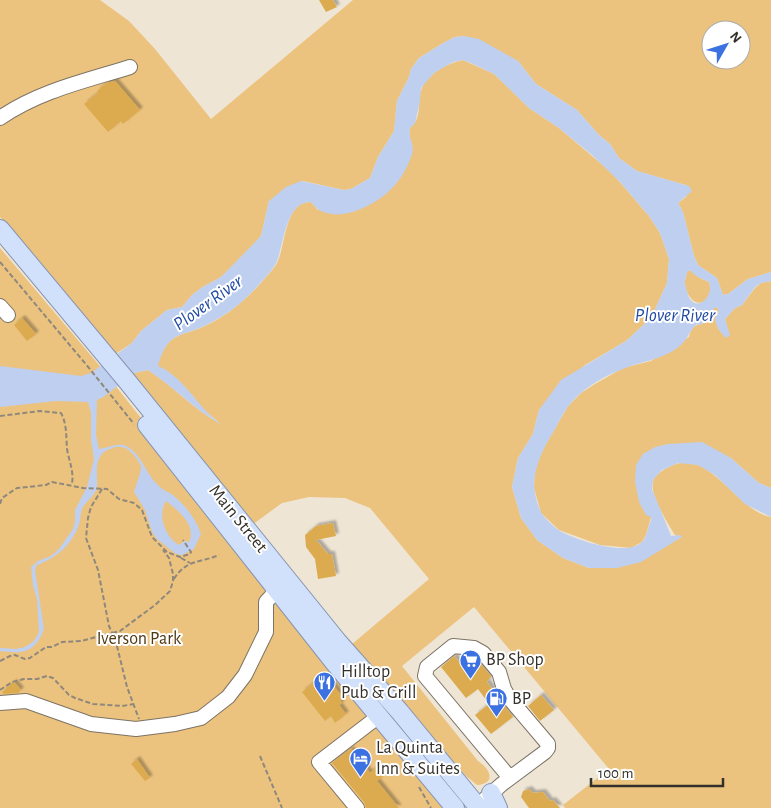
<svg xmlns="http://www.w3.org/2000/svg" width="771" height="808" viewBox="0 0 771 808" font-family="'Alegreya Sans',sans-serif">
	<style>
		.green { fill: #ecc37e; fill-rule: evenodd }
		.water { fill: #becff0; fill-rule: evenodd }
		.building { fill: #ddab50; filter: url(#shadow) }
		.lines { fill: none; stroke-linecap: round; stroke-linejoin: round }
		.minor-casing { stroke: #7c7365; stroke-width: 16 }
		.major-casing { stroke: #8694b0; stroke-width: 20 }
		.path { stroke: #8e887d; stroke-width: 2; stroke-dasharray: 5 2.5; stroke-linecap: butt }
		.minor { stroke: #fff; stroke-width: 14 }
		.major { stroke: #d1e0fb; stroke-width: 18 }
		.labels { text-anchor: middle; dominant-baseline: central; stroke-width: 4; stroke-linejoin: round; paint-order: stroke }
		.street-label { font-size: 18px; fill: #332f29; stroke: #fff }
		.park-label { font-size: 18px; fill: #4e3912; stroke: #fff }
		.poi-label { font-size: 18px; fill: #332f29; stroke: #fff; text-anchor: start }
		.water-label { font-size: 19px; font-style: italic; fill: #204aa4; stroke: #fff }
	</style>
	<defs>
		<filter id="shadow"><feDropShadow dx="3" dy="-3" stdDeviation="1" flood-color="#0004"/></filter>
	</defs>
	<rect width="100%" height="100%" fill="#eee5d5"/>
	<!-- green -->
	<path class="green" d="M0 0H100L129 21 155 49 211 119 353 0H771V272L748 279 728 294 723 295 717 278 698 265 694 256 683 212 678 203 686 197 689 186 637 171 619 158 610 144 599 135 577 110 536 84 518 61 464 36 455 37 445 42 419 58 411 69 409 77 397 101 394 131 378 157 370 178 351 189 344 190 303 181 269 201 261 236 239 261 221 277 201 288 192 295 182 307 167 310 141 331 132 343 114 355 0 217ZM711 30H741V60H711Z
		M463 60 494 74 529 108 559 128 612 173 649 216 660 233 669 259 667 283 651 318 626 341 585 365 539 410 533 434 518 458 512 487 521 518 537 540 563 558 589 568H617L681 537 675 535C668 524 647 491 654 479 658 472 665 469 673 465 710 449 738 512 771 517V808H565L563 805 609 769 474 607 402 666 478 761C491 769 496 784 477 785L466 776 351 645 429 579 370 508 345 498 309 497 282 503 252 525 130 375 134 373 148 370C173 386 193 409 219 423 215 418 209 415 204 410 191 395 177 374 157 366 170 328 180 339 209 324 229 314 245 300 260 284 265 278 273 270 277 263 286 246 284 201 311 202L318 210 353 212 409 136 410 128C424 116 416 100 422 88 429 73 448 63 463 60Z
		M0 248 99 365 277 590 455 808H0Z
		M690 270 700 278 709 282C716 304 690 314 685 284 684 280 687 276 687 272Z
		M771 281V488L759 483 731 458 684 444H668L643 454 651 517 646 535 642 542 631 548 600 545 559 530 541 513 534 488 535 469 542 451 568 406 581 393 595 384 623 368 651 361 689 337C691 327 696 324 705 323L714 308 717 307 719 312 715 318 719 330 729 334 725 319 735 308 742 305 755 288 761 283Z"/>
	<!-- water -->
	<path class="water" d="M464 36 479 39 518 61 536 84 577 110 599 135 610 144 619 158 637 171 689 186 692 191 678 203 683 212 694 256 698 265 717 278 723 295 728 294 748 279 771 272V281L761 283 755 287 742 305 735 308 725 319 730 335 726 338C720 332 716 327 715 318L719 312 717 307C708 310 708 321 700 325L697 324C687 333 689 340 676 349 658 361 641 361 623 369 603 376 580 390 567 408 562 415 558 423 554 431 543 448 536 463 534 483 534 491 537 505 541 512 544 518 554 527 560 531 576 540 628 558 643 541 647 536 648 527 651 520V517L646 515 639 502 635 482 636 465 643 454 655 447 668 444 702 442 731 458 759 483 771 488V517L745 504 715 475 698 465 678 463 662 470 653 480 652 489 671 536 680 535 682 537 641 562 617 568H589L563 558 537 540 521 518 512 487 518 458 533 434 539 410 561 380 626 341 651 318 667 283 669 259 660 233 649 216 620 182 592 155 559 128 529 108 494 74 471 63 463 60 453 62 434 73 421 88 420 101 415 123 410 128C408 140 415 143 412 154 408 168 398 184 387 193 371 207 340 222 319 210 316 208 313 204 311 202 286 201 284 243 277 261 274 268 267 276 261 282 247 299 230 313 210 323 181 339 169 328 158 366 176 373 192 395 204 409 209 415 216 420 222 425 195 410 174 387 148 370L134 373 105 396 97 400 96 435 99 449C107 448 118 442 126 446 141 453 146 474 158 485 162 490 169 492 174 496 186 506 196 519 201 534L194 549 182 555 176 554 157 539 152 532 145 510 134 492C136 484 141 474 141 466 134 454 127 443 112 448 111 449 106 450 105 451 93 461 98 475 97 487 95 497 85 501 82 509 80 514 81 519 79 524 73 544 56 558 37 565L35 570 44 629C35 653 23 654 0 651V648L16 649 25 647 34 641 39 632 37 599 33 586 31 567 38 561 51 556 59 549 73 529 75 521V510L87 487 94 459 91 440V413L88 402 56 401 0 407V366L81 376 91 373 132 343 141 331 167 310 182 307 192 295 201 288 221 277 261 236 269 201 286 187 301 181 344 190 351 189 370 178 378 157 394 131 397 101 409 77 411 69 419 58 445 42 455 37ZM690 270 696 276 709 282C714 297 698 311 690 299 688 297 686 287 685 284 684 280 687 276 687 272ZM166 501C177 510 197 524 189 542L185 541 179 545C165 537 157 515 166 501Z"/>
	<!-- building -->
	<path class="building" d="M319 0H333L337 7 326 12Z
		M115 81 140 110 123 124 121 121 108 132 84 104 98 93 97 91 107 83Z
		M22 318 36 334 27 341 14 325Z
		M333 523 336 536 316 540 328 554H332L336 576 318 579 315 559 306 547 305 535 316 526Z
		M454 656 468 673 480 663 491 676 487 682 513 717 491 734 475 715 489 704 478 689 466 698 441 667Z
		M319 678H323L330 686 332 684 343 697 340 700 342 703 339 705 346 714 335 723 331 716 325 721 302 692Z
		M14 682 21 690 18 693 4 694 2 692Z
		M541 695 554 710 540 721 528 706Z
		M351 749 370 773 377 767 384 775 377 781 399 808H366L364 802 332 763Z
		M137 759 150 778 145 781 131 764Z
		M529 789 533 793 543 792 550 801 553 800 560 808H529L521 797 523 791Z"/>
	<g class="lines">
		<defs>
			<path id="minor" d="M0 118C39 91 85 81 130 67
				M0 306 8 315
				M0 703 26 701 91 724 136 729 175 724 201 718 228 697 245 675 266 632V602L277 590
				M357 808 319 762 379 716
				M475 808 502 784 545 752 548 748V744L509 698 504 689 499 672 483 653 474 648 453 646 427 667 425 676 510 778"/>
			<path id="major" d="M0 229 127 381 338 642 400 712 479 808
				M147 425 333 661 455 808
				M491 793 498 808"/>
		</defs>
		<!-- minor casing -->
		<use href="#minor" class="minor-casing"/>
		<!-- major casing -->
		<use href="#major" class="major-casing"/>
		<!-- path -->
		<path class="path" d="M0 262 89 368 134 424
			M0 416 40 411 61 413C67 424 66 436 67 449 69 461 74 471 72 484
			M102 489 91 507 88 518 86 538 98 570 109 626 116 642 127 687 139 719
			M0 504 2 498 17 488 46 485 52 482 83 488 107 489 119 499 134 503 142 510 152 537 167 552 180 557 190 554 191 552 183 540
			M181 558 190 563
			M174 579C186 559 201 563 219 555
			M0 661 10 656 15 655 25 659 30 658 46 647H52L62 642 81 641 120 631 155 605 170 591 173 581V574L169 558 163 550
			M0 690 12 682 24 679H37L47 676 53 678 69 695 75 698 93 704 122 706 134 704
			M260 756 282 808
			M419 787 431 808"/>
		<!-- minor -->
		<use href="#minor" class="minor"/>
		<!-- major -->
		<use href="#major" class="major"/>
	</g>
	<!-- icons -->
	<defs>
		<symbol id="supermarket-pin" viewBox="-11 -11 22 30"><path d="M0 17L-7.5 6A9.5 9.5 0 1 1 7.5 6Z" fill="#3c71e1" stroke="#fff"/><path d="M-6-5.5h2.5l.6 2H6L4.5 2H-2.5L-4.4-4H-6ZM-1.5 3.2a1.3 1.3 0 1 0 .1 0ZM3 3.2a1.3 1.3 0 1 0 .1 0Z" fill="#fff"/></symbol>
		<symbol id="restaurant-pin" viewBox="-11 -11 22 30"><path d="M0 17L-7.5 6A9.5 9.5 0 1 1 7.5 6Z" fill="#3c71e1" stroke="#fff"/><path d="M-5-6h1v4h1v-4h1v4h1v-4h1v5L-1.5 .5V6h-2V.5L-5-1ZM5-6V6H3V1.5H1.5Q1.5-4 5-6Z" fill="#fff"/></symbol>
		<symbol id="fuel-pin" viewBox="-11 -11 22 30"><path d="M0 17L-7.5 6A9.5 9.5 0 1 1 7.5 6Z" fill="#3c71e1" stroke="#fff"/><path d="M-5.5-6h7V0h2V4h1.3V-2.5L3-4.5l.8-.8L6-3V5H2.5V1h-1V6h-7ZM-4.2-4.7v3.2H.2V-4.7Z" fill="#fff"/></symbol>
		<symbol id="hotel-pin" viewBox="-11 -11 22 30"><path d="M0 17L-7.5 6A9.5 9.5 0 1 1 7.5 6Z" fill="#3c71e1" stroke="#fff"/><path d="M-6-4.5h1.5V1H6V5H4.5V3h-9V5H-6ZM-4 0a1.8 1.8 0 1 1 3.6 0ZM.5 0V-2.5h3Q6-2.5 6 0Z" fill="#fff"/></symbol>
	</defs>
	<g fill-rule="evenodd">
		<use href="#supermarket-pin" x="458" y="648" width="25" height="34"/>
		<use href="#restaurant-pin" x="312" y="670" width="25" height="34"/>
		<use href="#fuel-pin" x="484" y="686" width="25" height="34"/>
		<use href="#hotel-pin" x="348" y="746" width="25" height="34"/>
	</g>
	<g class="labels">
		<!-- street labels -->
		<g class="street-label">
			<text transform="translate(238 519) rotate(51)">Main Street</text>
		</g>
		<!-- park labels -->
		<g class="park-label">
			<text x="139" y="639">Iverson Park</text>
		</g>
		<!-- poi labels -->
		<g class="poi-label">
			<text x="486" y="660">BP Shop</text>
			<text x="341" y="672">Hilltop<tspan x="341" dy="21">Pub &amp; Grill</tspan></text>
			<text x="512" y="699">BP</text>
			<text x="376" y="748">La Quinta<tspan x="376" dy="21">Inn &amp; Suites</tspan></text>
		</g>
		<!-- water labels -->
		<g class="water-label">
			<text transform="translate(208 303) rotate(-36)">Plover River</text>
			<text x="675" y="315">Plover River</text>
		</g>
	</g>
	<!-- north arrow -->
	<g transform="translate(726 45) rotate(51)"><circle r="24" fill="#ffffff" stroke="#adaca9"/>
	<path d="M0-4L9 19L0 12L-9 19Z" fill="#3c71e1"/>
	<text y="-8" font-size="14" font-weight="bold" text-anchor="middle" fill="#332f29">N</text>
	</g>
	<!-- scale -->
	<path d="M591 778v8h132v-8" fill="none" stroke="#332f29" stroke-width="2.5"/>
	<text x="598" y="778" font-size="15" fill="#332f29" stroke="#ffffff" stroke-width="4" paint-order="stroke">100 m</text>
</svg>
